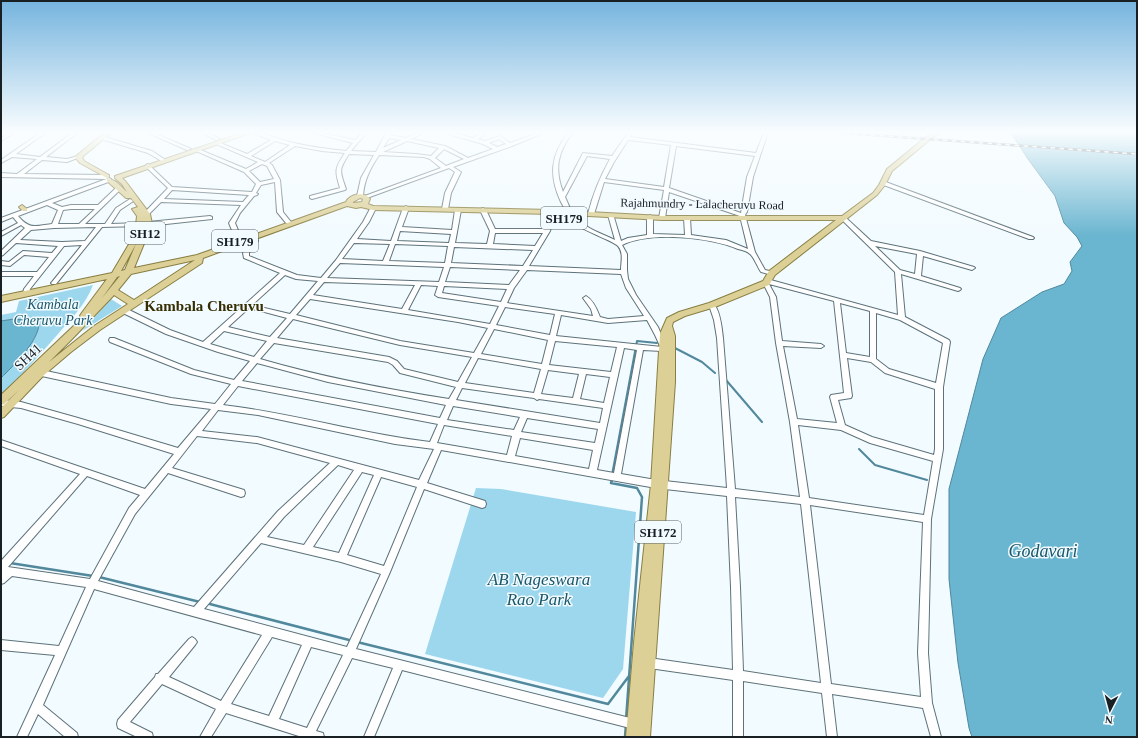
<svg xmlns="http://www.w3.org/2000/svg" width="1138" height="738" viewBox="0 0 1138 738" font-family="'Times New Roman',serif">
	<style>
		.green { fill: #9dd7ed }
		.water { fill: #6ab5d0; stroke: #51889c }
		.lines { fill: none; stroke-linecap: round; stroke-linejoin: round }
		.stream-far1 { stroke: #51889c; stroke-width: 2 }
		.stream { stroke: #51889c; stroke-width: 2.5 }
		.minor-casing { stroke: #5d727a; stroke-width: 2 }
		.major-casing { stroke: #887e41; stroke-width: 2 }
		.minor { fill: #fff; fill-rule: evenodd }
		.major { fill: #dcd097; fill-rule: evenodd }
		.rail-casing { stroke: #323a3d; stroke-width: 2.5 }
		.rail { stroke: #f2fbff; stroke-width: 1.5; stroke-dasharray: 4.5; stroke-linecap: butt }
		.labels { text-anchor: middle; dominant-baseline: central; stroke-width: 3; stroke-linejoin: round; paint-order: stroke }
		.far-street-label { font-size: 12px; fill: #182023; stroke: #f2fbff }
		.shield { fill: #f2fbff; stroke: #596265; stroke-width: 1 }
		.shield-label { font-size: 13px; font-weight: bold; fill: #182023 }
		.park-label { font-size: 14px; font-style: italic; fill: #1a566a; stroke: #f2fbff }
		.street-label { font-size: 14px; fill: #182023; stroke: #f2fbff }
		.neighbourhood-label { font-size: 15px; font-weight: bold; fill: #362d02; stroke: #f2fbff }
		.near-park-label { font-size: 17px; font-style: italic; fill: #1a566a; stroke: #f2fbff }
		.near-water-label { font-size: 18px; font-style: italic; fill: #1b586c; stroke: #f2fbff }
	</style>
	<rect width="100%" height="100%" fill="#f2fbff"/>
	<!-- green -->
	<path class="green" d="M93 285C86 304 71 319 58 334 40 355 21 375 1 395V378L25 352 35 321 14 319 1 321V315L16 312 19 301Z
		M111 299 122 306 82 331Z
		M476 488 501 489 636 512 623 669 603 698 425 654Z"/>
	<!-- water -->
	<path class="water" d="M1011 133H1137V737H972L969 728 958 663 949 579V489L983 359 1001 318 1042 292 1064 284 1072 271 1070 262 1082 246 1077 237 1064 223 1055 196 1028 159Z
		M14 319 35 321 39 324C38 342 13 366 1 378V321Z"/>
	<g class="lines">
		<!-- stream-far1 -->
		<path class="stream-far1" d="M673 347 702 362 715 373
			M726 380 762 422
			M859 449 875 465 927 480
			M612 475 637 341 657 343
			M612 481V479"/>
		<!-- stream -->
		<path class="stream" d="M612 480 611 483 637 488 642 497 626 720
			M10 563 93 576
			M99 577 200 602
			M206 603 353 641
			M357 642 608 704 629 676
			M625 737 626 724"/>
		<defs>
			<path id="minor" d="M9 133H14L1 141V138Z
				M40 133H45L16 154 40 157 72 133H77L46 157 67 159 78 156 80 157 67 162 42 160 24 174 106 175 109 177 106 179 1 177V173L17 174 37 159 12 157 1 163V160Z
				M148 133H154L191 149 187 150Z
				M203 133H208L220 139 216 140Z
				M254 133C266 133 278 139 290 142 309 147 328 149 346 151L353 143 314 133H321L355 140 362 133H366L351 151 376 152 386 133H390V135L406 138 417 133H423L411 139 445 146 468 158 493 149 483 144 448 134V133H455L473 138 481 133H486L478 139 485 141 500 136 510 143 537 133H543L512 146 453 167 461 172 451 193 448 209 445 211 442 209 445 193 455 172 449 168 367 198H363L362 197 441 168 430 159 424 157 379 155C370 169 364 180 363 196L360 198 357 196 361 178 374 155 349 154C338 171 340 171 346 189L345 190 312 199 310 198V196L340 188C335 171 334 169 345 153L322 151 295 146 269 163 272 165 280 180 283 212 291 222 290 223H286L277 212 275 182 261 185 256 193 258 194 257 195 254 196 240 213 235 223 242 240 239 242 236 240 229 223 241 205 161 202 148 215H144V213L168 188 146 167V165L148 164 172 187 252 192 256 184 244 172 194 150 198 149 246 169 258 162 214 143 218 142 247 154 271 140ZM389 138 401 140 383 148ZM499 139 506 144 497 147 489 143ZM275 141 290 145 265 162 251 156ZM407 141 439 148 431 156 416 154 383 152ZM444 149 464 159 446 166 435 158ZM262 164 267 166 274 179 260 182 249 171ZM172 190 249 195 243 202 164 199Z
				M568 133H572C558 153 554 168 563 192L583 153 612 156 628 133H632L630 137 756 153 763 135 765 134 767 135 753 177 747 212 745 215 755 252 765 270 774 272 775 273 774 274 772 275 761 272C758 268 754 257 750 254 747 251 742 250 738 249 710 237 650 231 622 245L627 254V270L628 279 636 295 658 327 665 344 664 346H660L655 335 647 320 608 323 561 315 556 336 662 347 665 349 662 351 643 350 621 474 656 480 727 488 717 338 714 320 709 305 712 303C720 307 722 329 723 338L735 489 800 497 790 422 776 343 770 297 763 283 765 280 767 279 898 315 895 272 841 219V217H845L871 241 920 251 974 267 975 268 972 270 923 256 921 276 960 288 961 289 960 290 958 291 901 274 905 317 949 340 950 342 943 387V449L931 519 928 653 932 703 941 737H931L923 708 832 694 837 737H827L822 693 743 681V737H733V680L649 668 646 666 644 663 646 660 649 658 733 670 731 587 727 496 656 488 441 450 427 483 482 500 485 501 486 504 485 507 482 508 424 489 390 572 356 649 634 719 638 720 639 724 638 728 634 729 402 670 374 737H364L393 668 352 658 316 731 323 733 324 737H302L226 713 211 737H200L216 709 162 684 130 722 152 733 153 737H137L118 728 117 724 118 720 155 677 156 674H158L189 639 192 637 195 639 197 642 195 645 169 677 221 701 262 635 94 589 43 705 77 733 78 737H65L38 714 27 737H17L55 655 1 650V640L59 646 86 587 12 576 4 583 1 584V561L80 474 1 446V440L145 489 174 454 78 424 21 408 1 406V400L21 402 78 418 178 448 211 409 171 404 37 375 35 374 33 372 35 370 37 369 171 398 215 404 231 384 191 374 110 342 109 340 110 338H114L194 370 234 380 250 361 218 352 166 334 123 313 122 311 123 309H127L170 330 203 342 280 273 244 258 243 253 252 241V236H256L258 241 249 253V256L297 275 321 278 336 260 363 222 371 207 373 206 376 208 369 222 357 239 391 241 403 208 406 206 409 208 402 227 452 230 455 210 458 208 461 210 455 243 487 244 490 231 480 210 481 209 483 208 486 210 495 229H545L549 212 552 210 554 211 555 212 550 231 529 266 621 270C621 262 624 253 618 246 611 240 589 233 579 226 570 220 566 211 561 202 549 176 550 156 568 133ZM628 140 671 145 664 187 605 179 614 162ZM676 146 755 156 747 177 741 213 669 188ZM587 156 610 159C600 177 593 194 588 214L589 215 591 216 594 214 604 182 664 190 659 218 660 219H664L665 218 669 192 740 216 748 249 726 240 691 235 690 218 687 216 684 218 685 235 653 234V217L650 215 647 217V235L628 238 621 241 613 214H609L608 215 615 240C601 233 583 228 574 215 570 210 568 203 565 197ZM400 231 451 234 449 243 397 241ZM495 233H543L535 246 493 244ZM354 243 390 244 383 261 342 259ZM395 244 448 246 445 263 389 261ZM875 246 917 254 915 274 900 270ZM454 247 533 250 523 266 451 263ZM340 263 444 267 439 282 327 278ZM450 267 520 270 509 285 445 282ZM527 270 621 274 626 288 644 316 608 319 600 317C597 309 593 300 586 296L583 298 591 309 593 316 507 303 514 288ZM285 275 296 279 318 281 290 314 252 305ZM324 282 415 285 402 309 313 295ZM769 284 834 301 844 393 831 395 830 397 837 423 797 419 783 346 821 348 824 346 821 344 782 341 776 297ZM421 285 438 286 435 295 438 297 499 306 490 324 408 310ZM444 286 507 289 501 302 442 293ZM310 299 458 322 488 328 474 353 400 341 296 315ZM840 303 870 311V357L846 353ZM505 307 555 314 550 335 496 325ZM249 308 287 318 270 337 228 327ZM876 313 900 320 943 343 936 383 889 369 876 359ZM293 319 400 345 472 357 458 382 404 369 397 361 389 357 277 338ZM494 329 548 340 542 364 481 354ZM224 331 267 341 254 357 210 344ZM555 341 617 347 611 372 549 365ZM274 343 388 362 393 365 400 373 456 387 449 399C385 389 322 377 260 359ZM624 348 637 350 614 473 597 470ZM478 358 541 369 534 393 465 383ZM847 358 871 362 885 373 935 389V449L934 455 872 437 845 425 838 400 851 398 852 396ZM257 363 328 382 446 405 440 418 242 381ZM548 370 579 374 573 398 541 394ZM586 374 610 377 604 403 580 399ZM238 386 438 424 430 442C360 434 293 413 223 405ZM462 388 534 398 537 400 539 399 603 408 600 423 456 400ZM453 406 520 417 514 430 447 420ZM218 410 258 415 395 444 434 449 419 480 257 437 202 431ZM527 418 598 429 595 443 521 432ZM444 425 512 436 507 455 437 443ZM798 425 841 430 870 443 933 461 924 515 809 498ZM197 436 257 443 330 463 278 511 194 607 98 581 135 514 168 473 241 497 244 496 245 493 244 490 172 468ZM520 438 593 450 589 469 515 456ZM338 465 354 470 304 545 267 537 284 517ZM362 472 374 475 339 553 313 547ZM87 476 140 495 129 508 90 579 8 567ZM381 477 417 487 384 566 347 555ZM735 497 801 504 821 683 743 671 740 587ZM810 505 923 522 918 653 921 697 831 684ZM261 543 341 562 381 574 347 647 204 609ZM272 637 302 645 269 716 231 704ZM311 647 343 655 307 728 279 719Z
				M101 137H105L152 151 167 161 163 162 148 153 101 139Z
				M109 178 111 179V181L52 203 62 207 71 205H98L117 187H121V189L85 224H105L116 208 130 199 133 201 132 202 120 210 111 224 141 223 143 224V226L102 227 56 284H52L51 283 52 282 82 245 64 246 30 289 28 296H24L23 294 24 289 34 276H1V272H37L49 257 24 255 10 266 1 265V261L9 262 23 251 52 253 58 246 16 243 3 255 1 256V251L25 228 21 225 1 236V232L18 223 13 217 1 222V218ZM47 205 58 210 52 224C35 226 30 230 18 216ZM71 209H95L79 224H58L63 210ZM96 227 85 241 62 242 20 240 31 230 54 228Z
				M883 181 1033 237 1034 238 1033 239H1029L881 184V182Z
				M210 216 212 217V219L148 226 145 224 148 222Z"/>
			<path id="major" d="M104 133H111L82 157 84 161 109 175V177L107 178 80 163 75 157Z
				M242 133H250L122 178 126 182 150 214 152 224 134 268 197 255 346 202C350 194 364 191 370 199L368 204 373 206 552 210 662 216H842L873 193 879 185 887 169 931 133H938L892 171 885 185 877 195 775 275 769 285 715 307 685 316 673 322 672 326 675 336V382L650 737H626L634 642 651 484 660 334 667 318 679 312 709 303 763 281 769 271 836 220H662L552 214 373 210 361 207 356 208 347 206 203 258 202 263 100 330 71 352 44 375 4 417 1 418V408L19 390 4 404 1 405V395L82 318 80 316 81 314 107 279 1 302V296L112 273 135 234 137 216 132 209 138 207 131 198H126L107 181V179C115 178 121 187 127 192L122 184 115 178V176ZM360 198 363 199 362 202 353 203V202ZM136 244 125 270 121 271ZM195 260 134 300 118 290 131 274ZM120 276 102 298 117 277ZM114 295 128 304 94 326 49 362 73 338Z
				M22 205 27 209V211H23L19 207Z"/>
		</defs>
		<!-- minor casing -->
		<use href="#minor" class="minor-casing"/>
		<!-- major casing -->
		<use href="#major" class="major-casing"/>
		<!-- minor -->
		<use href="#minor" class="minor"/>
		<!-- major -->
		<use href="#major" class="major"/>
		<defs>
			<path id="rail" d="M844 133 1137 154"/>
		</defs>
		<!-- rail casing -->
		<use href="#rail" class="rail-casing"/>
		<!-- rail -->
		<use href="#rail" class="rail"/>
	</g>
	<!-- sky -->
	<linearGradient id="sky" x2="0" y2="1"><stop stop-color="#75b4de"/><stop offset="0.56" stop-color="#f9fdff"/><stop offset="1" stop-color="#f9fdff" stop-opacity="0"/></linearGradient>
	<rect width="1138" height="236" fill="url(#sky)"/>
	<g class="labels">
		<!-- far-street labels -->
		<g class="far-street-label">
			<text transform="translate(702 204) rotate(1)">Rajahmundry - Lalacheruvu Road</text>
		</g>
		<!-- shield labels -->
		<g class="shield">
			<rect x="541" y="207" width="46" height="22" rx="3"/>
			<rect x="125" y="222" width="40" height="22" rx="3"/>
			<rect x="212" y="230" width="46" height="22" rx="3"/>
			<rect x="635" y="521" width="46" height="22" rx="3"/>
		</g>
		<g class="shield-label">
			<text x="564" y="218">SH179</text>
			<text x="145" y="233">SH12</text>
			<text x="235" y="241">SH179</text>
			<text x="658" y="532">SH172</text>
		</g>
		<!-- park labels -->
		<g class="park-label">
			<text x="53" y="304">Kambala<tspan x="53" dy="16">Cheruvu Park</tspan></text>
		</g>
		<!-- street labels -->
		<g class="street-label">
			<text transform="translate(28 357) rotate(-43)">SH41</text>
		</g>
		<!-- neighbourhood labels -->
		<g class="neighbourhood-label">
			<text x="204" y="306">Kambala Cheruvu</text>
		</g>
		<!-- near-park labels -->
		<g class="near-park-label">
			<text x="539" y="579">AB Nageswara<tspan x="539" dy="20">Rao Park</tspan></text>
		</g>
		<!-- near-water labels -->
		<g class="near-water-label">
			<text x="1043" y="551">Godavari</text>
		</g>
	</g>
	<!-- border -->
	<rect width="1138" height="738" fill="none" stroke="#182023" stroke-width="4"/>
	<!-- north arrow -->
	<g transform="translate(1110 710) rotate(186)" stroke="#f2fbff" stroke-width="3" paint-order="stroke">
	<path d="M0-3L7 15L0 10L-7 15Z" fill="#182023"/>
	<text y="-6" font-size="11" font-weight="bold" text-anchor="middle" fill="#182023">N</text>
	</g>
</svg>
